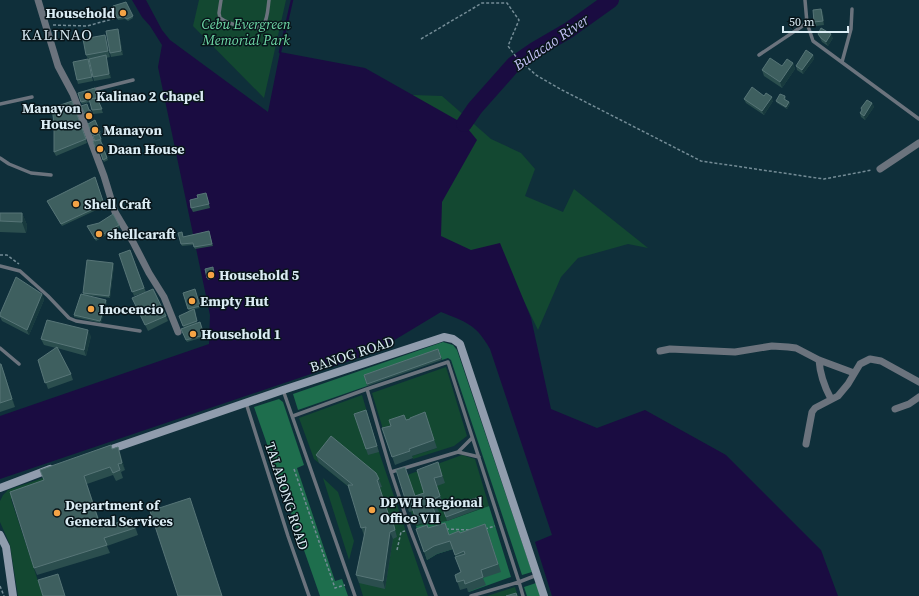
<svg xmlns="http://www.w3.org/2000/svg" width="919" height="596" viewBox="0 0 919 596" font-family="'Source Serif 4',serif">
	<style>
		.green { fill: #134831 }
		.forest { fill: #1e6e4d }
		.water { fill: #1a0c41 }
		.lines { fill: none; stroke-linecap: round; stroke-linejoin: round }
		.stream { stroke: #1a0c41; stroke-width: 2.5 }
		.river { stroke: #1a0c41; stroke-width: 16 }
		.path { stroke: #748c96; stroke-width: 1.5; stroke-dasharray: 3 2; stroke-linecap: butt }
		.lane { stroke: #6b737d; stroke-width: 3.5 }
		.street { stroke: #6b737d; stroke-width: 7 }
		.secondary { stroke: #909cad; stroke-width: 8 }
		.wall { fill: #2b4e4e }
		.shaded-wall { fill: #183a3e }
		.building { fill: #3e5f5f; stroke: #577577 }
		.poi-dot { fill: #f4a345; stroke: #08151a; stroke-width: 1.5 }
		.labels { text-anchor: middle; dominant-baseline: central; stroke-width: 3; stroke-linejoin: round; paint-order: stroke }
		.poi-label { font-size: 14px; font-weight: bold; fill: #dbecf4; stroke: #08151a; text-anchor: start }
		.park-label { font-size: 14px; font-style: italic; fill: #6fd9a7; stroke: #08151a }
		.street-label { font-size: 14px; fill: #dbecf4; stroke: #08151a }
		.neighbourhood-label { font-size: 15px; letter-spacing: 1px; fill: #dbecf4; stroke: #08151a }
		.water-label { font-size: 15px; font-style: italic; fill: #c3c0f5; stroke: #08151a }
	</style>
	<rect width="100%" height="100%" fill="#0f2f3a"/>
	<!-- green -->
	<path class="green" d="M199 0H286L264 98 193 26Z
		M383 94 442 96 491 139 521 153 535 169 525 196 563 212 574 189 648 248 628 244 578 258 561 277 538 330 501 254 446 250Z
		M446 367 467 436 454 446 413 459 412 456 437 448 385 436 372 393Z
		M362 395 379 452 428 596H363L359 583 369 535 355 492 314 459 299 418Z
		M462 455 475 459 489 506 447 521 416 526 411 512H409L399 478Z
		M43 478 46 487 11 499 43 596H18L10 545 0 522V501L3 495 8 490Z
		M323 478 338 492 354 541 349 560Z
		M515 587 518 596H487Z"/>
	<!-- forest -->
	<path class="forest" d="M443 342 453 345 457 350 532 572 522 575 451 360 448 358 442 360 439 351 367 386 298 410 293 394Z
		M279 399 283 402 304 465 297 468 335 581 342 579 348 596H320L254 407Z
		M489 506 511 577 469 592 453 549 437 554 427 560 416 526 447 521Z
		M536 583 541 596H527L524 587Z"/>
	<!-- water -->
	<path class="water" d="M132 0H146L162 30 170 40 268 112 280 52 365 68 464 124 477 140 442 202 441 236 471 250 500 243 531 318 551 409 597 428 645 410 726 455 821 550 838 596H552L535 542 552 535 490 349C476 324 466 322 441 312L373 353 0 479V416L209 344 210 315 158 67 162 45 150 26 142 17Z"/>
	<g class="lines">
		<!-- stream -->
		<path class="stream" d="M280 52 292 0"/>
		<!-- river -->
		<path class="river" d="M464 124 475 108 514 64 533 51 569 30 611 0"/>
		<!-- path -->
		<path class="path" d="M53 25 87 26 116 18
			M421 39 482 3H507L519 20 508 46 517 58 536 75 562 90 701 161 824 179 872 170
			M0 255H7L19 264
			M294 469 335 588 345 585
			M446 529 470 530
			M485 529 495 526
			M397 550 401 532 405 531
			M0 586 4 596"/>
		<!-- lane -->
		<path class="lane" d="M221 0 219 13 220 18C228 24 254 32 263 25 268 20 268 6 269 0
			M805 0 807 23 813 41 919 119
			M759 55 807 23
			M842 62 851 29 852 9
			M93 90 133 80
			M0 104 32 97
			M0 158 9 164 31 173 51 175
			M0 266 20 271 48 296 69 318 76 321 140 331
			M0 348 19 364
			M367 389 391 472 410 529 436 596
			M283 390 355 596
			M246 403 288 536 309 596
			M293 416 367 389 448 362 519 582 471 596
			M458 452 479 457
			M391 472 458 452 472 438
			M523 596 519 582 537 575"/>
		<!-- street -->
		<path class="street" d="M38 0 58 66 73 94 92 144 104 176 115 212 133 242 149 273 164 297 178 332
			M880 169 919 143
			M660 351 670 349 735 352 772 346 788 347 796 348 819 360 854 373
			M819 360C820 375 824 386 831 399
			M895 409 909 404 919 397
			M806 444 812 412 815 408 838 396 848 384 860 364 870 359 881 361 919 382"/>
		<!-- secondary -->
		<path class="secondary" d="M103 452 283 390 444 337 453 339 460 344 544 596
			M0 488 50 469
			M0 535 6 547 13 596"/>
	</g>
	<!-- wall -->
	<path class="wall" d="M126 2 133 18 128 21 125 19 118 20 113 6Z
		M821 9 823 13 824 25 816 26 814 22Z
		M119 33 123 55 111 57 110 53Z
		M818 34 833 38 828 46 822 42Z
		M107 41 110 57 106 58 111 78 94 81 93 77 90 61H89L93 81 78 84 77 80 88 59 86 55Z
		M813 55 814 59 803 74 797 70 796 66Z
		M793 63 795 69 782 88 764 76 762 70 782 66Z
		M96 90 98 100 103 113 93 114 90 102 82 104 78 93Z
		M764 96 773 101 764 115 746 103 744 99Z
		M785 96 786 98 785 99 789 102 790 104 787 109 777 103 776 101Z
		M72 101 87 143 56 156 54 152Z
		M872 103 874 107 865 120 861 117 860 113 862 111 861 108Z
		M81 106 90 110 93 118 87 120Z
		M95 120 101 134 100 135 102 141 101 142 104 148 108 160 104 162 100 153 97 154 93 141H95L88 124Z
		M95 177 105 206 62 226 47 201Z
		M206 193 210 208 193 212 191 208 198 198Z
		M0 213H22L27 225 26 233 0 232Z
		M119 225 120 227 96 241 87 226Z
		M209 231 213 246 195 249 193 245 182 246 181 244 183 237Z
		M130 250 146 292 134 296 119 254Z
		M113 263 114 265 110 298 84 295 107 302 101 323 74 317V315L83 295V293Z
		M205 269H214L215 278 208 280Z
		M195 289 200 308 195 309 197 323 200 322 204 337 187 342 181 329 184 328 179 316 192 310 189 311 183 293Z
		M42 294 44 300 29 335 2 321 0 317V314Z
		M132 298 166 316 168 321 148 331 135 304Z
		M91 336 86 356 57 348 71 374 73 380 48 389 38 360 56 348 44 345 41 339Z
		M438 349 442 360 367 386 364 375Z
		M0 364 4 372 15 407 0 412Z
		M425 412 437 448 412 456 413 458 395 465 382 428 410 419Z
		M354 414 368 416 379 452 368 455Z
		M111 445 112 449 118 447 125 470 121 472 123 478 116 481 113 475 87 484 102 528 132 518 138 535 107 546 110 553 37 575 34 568 44 480Z
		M316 455 379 479 382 487 379 488 390 519 392 518 397 537 393 539 385 589 359 583 356 575 364 536 349 487 319 463Z
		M438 462 445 483 437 486 443 504 437 506 439 512 435 513 437 521 423 525 422 523 417 525 413 511 409 512 407 505 415 496 424 493Z
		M477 502 479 509 447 521 443 509Z
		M428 528 449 535 460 533 488 532 501 572 483 578 486 585 468 592 467 588 460 590 455 575 461 573 453 549 437 554 427 560 416 529Z"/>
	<!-- shaded-wall -->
	<path class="shaded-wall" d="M821 9 823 13 824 25 823 21Z
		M118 29 119 33 123 55 121 51Z
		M831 34 833 38 828 46 826 42Z
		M105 35 107 41 110 57 108 51Z
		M106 55 107 59 111 78 109 74Z
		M813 55 814 59 803 74 802 70Z
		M793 63 795 69 782 88 780 82Z
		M772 97 773 101 764 115 762 111Z
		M789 102 790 104 787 109 786 107Z
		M872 103 874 107 865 120 864 116Z
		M22 213 27 225 26 233 22 222Z
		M113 263 114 265 110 298 109 296Z
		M42 294 44 300 29 335 27 330Z
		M106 300 107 302 101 323 100 321Z
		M88 330 91 336 86 356 84 350Z
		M1 364 4 372 15 407 12 399Z
		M118 447 121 455 125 470 122 463Z
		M390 532 393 539 385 589 383 581Z"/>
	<!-- building -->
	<path class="building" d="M126 2 133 16 127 19 124 17 117 18 113 6Z
		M821 9 823 21 814 22 813 10Z
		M821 28 831 34 826 42 821 38 818 34Z
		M118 29 121 51 110 53 106 31Z
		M105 35 108 51 86 55 83 39Z
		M806 50 813 55 802 70 796 66Z
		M106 55 109 74 93 77 89 59Z
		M770 58 782 66 787 59 793 63 780 82 762 70Z
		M88 59 92 77 77 80 73 62Z
		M752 87 764 96 766 93 772 97 762 111 744 99Z
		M95 88 97 98 89 99V100L81 102 78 93Z
		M780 94 785 96 784 99 789 102 786 107 776 101Z
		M97 98 102 109 92 110 89 99Z
		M867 100 872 103 864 116 860 113 862 110 861 108Z
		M72 101 86 139 54 152V123L52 108Z
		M87 104 89 110H90L92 114 86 116 81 106Z
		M95 120 100 132 92 135 88 124Z
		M99 134 101 139 95 141 93 136Z
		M100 140 104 148 96 150 93 141Z
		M104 150 107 158 103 160 100 151Z
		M95 177 104 204 61 224 47 201Z
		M206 193 209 204 191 208 190 200 198 198 197 195Z
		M0 213H22V222L0 221Z
		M113 214 119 225 95 239 87 226 99 223Z
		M209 231 212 244 194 247 193 243 181 244 178 233 182 232 183 237Z
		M130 250 144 288 132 292 119 254Z
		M87 260 113 263 109 296 83 293Z
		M213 267 214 276 207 278 205 269Z
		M16 277 42 294 27 330 0 316V314Z
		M153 289 166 316 145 325 132 298Z
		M195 289 200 306 188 309 183 293Z
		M81 294 106 300 100 321 74 315Z
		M194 309 197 321 183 326 179 316Z
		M47 320 88 330 84 350 41 339Z
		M200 322 204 335 186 340 181 329Z
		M57 347 71 374 45 383 38 360Z
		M438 349 441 358 367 384 364 375Z
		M0 364H1L12 399 0 403Z
		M366 410 377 446 366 449 354 414Z
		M425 412 434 440 409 449 410 451 392 457 382 428 391 426 389 420 404 415 406 420 410 419V418Z
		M331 436 376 473 379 479 377 480 390 519 392 518 395 530 390 532 383 581 356 575 366 527 361 528 348 485H353L316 455Z
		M111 445 112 449 118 447 122 463 118 464 120 470 113 473 110 467 84 476 101 528 132 518 135 528 104 538 107 545 34 568 10 492 44 480 40 470Z
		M438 462 442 476 434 478 440 496 434 499 436 504 432 505 435 513 420 517 419 515 415 517 411 503 407 505 396 470 405 467 415 496 424 493 417 470Z
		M190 498 222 596H178L150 511Z
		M476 498 478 505 446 517 443 509Z
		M445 523 449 535 459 531 460 533 485 524 498 564 481 570 483 577 465 584 464 580 457 582 455 575 461 572 455 557 465 554 464 551 455 555 450 541 434 546 424 552 416 529 427 525 428 528Z
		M58 574 65 596H43L38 580Z
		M516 593 517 596H506Z"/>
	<!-- markers -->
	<g class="poi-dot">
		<circle cx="123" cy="13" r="4"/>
		<circle cx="88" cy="96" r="4"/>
		<circle cx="89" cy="116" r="4"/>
		<circle cx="95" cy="130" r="4"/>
		<circle cx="100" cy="149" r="4"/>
		<circle cx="76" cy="204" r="4"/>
		<circle cx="99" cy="234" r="4"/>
		<circle cx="211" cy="275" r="4"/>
		<circle cx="192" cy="301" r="4"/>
		<circle cx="91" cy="309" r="4"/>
		<circle cx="193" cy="334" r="4"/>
		<circle cx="372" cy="510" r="4"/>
		<circle cx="57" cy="513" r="4"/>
	</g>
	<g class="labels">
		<!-- poi labels -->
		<g class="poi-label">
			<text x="115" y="13" text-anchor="end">Household</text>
			<text x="96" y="96">Kalinao 2 Chapel</text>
			<text x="81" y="108" text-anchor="end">Manayon<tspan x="81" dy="16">House</tspan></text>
			<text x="103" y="130">Manayon</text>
			<text x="108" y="149">Daan House</text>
			<text x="84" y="204">Shell Craft</text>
			<text x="107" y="234">shellcaraft</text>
			<text x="219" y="275">Household 5</text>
			<text x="200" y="301">Empty Hut</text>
			<text x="99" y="309">Inocencio</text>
			<text x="201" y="334">Household 1</text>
			<text x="380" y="502">DPWH Regional<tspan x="380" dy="16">Office VII</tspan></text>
			<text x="65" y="505">Department of<tspan x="65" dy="16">General Services</tspan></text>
		</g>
		<!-- park labels -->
		<g class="park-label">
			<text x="246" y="24">Cebu Evergreen<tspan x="246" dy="16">Memorial Park</tspan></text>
		</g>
		<!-- street labels -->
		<g class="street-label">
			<text transform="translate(352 354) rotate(-18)">BANOG ROAD</text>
			<text transform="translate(287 496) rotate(72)">TALABONG ROAD</text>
		</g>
		<!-- neighbourhood labels -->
		<g class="neighbourhood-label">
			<text x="57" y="34">KALINAO</text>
		</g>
		<!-- water labels -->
		<g class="water-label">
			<text transform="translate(551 42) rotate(-34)">Bulacao River</text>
		</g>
	</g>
	<!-- scale -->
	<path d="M783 26v6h65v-6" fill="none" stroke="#dbecf4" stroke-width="2"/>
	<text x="789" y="26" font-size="12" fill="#dbecf4" stroke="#08151a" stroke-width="3" paint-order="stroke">50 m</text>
</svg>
